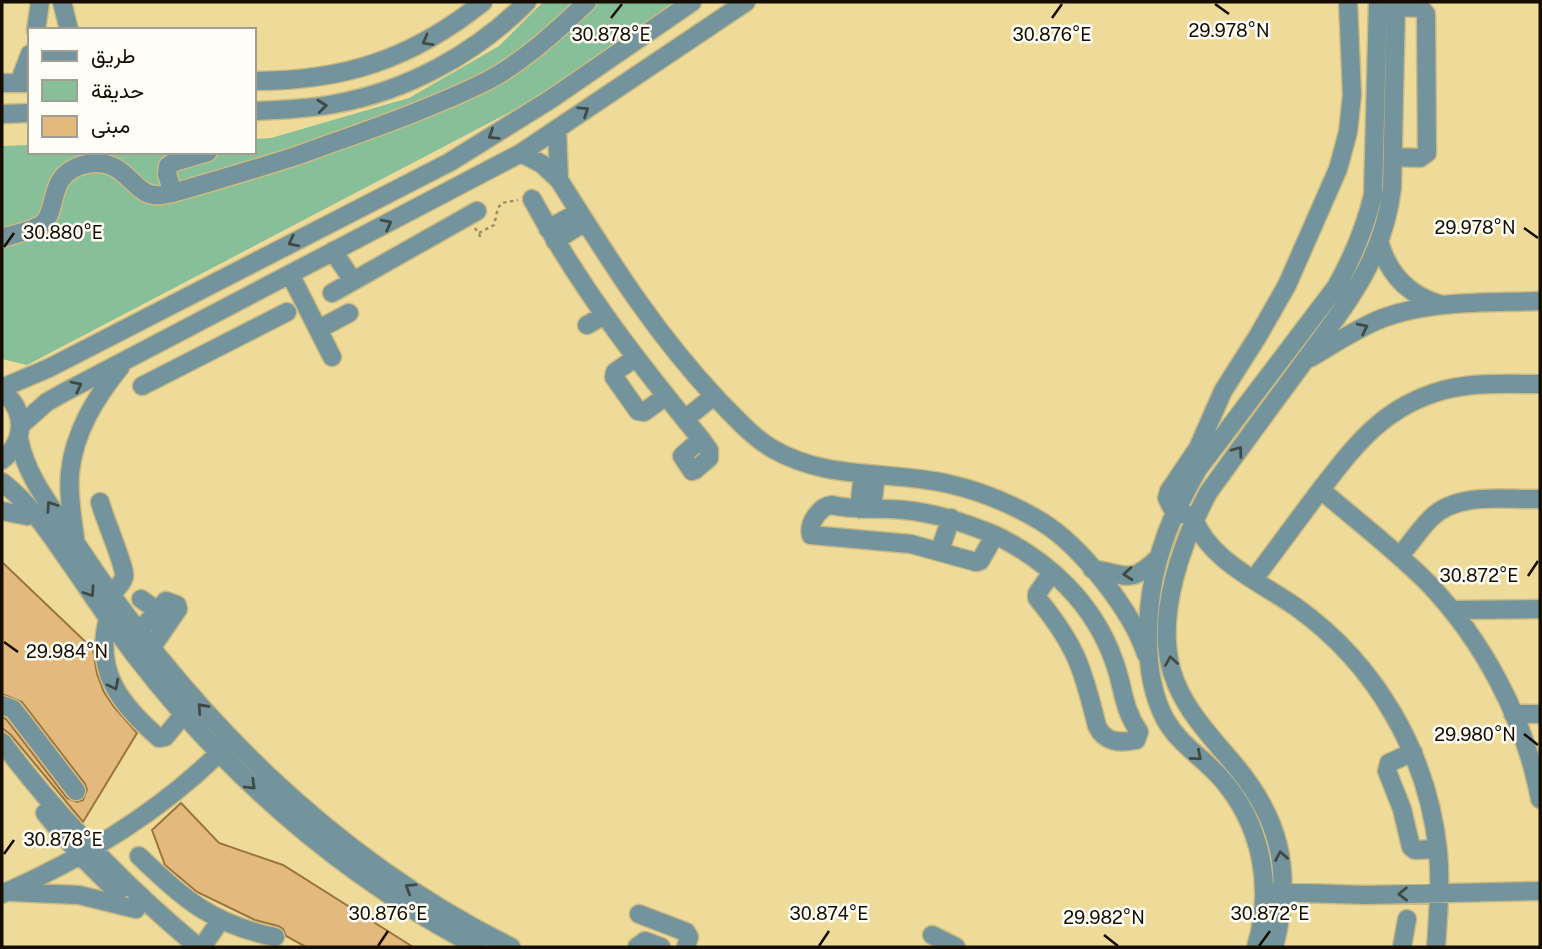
<svg xmlns="http://www.w3.org/2000/svg" width="1542" height="949" viewBox="0 0 1542 949" font-family="'Public Sans',Vazirmatn,sans-serif">
	<style>
		.green { fill: #87bf99 }
		.building { fill: #e4b97e; stroke: #9b743e; stroke-width: 2 }
		.lines { fill: none; stroke-linecap: round; stroke-linejoin: round }
		.minor-casing { stroke: #cbba81; stroke-width: 21 }
		.path { stroke: #9e8f61; stroke-width: 2.5; stroke-dasharray: 3.5 3.5; stroke-linecap: butt }
		.minor { stroke: #73949c; stroke-width: 18 }
		.oneway { stroke: #3f4a46 }
		.ticks { fill: none; stroke: #150e00; stroke-width: 2.5 }
		.ticks-label { font-size: 18px; text-anchor: middle; fill: #150e00; stroke: #fefdf6; stroke-width: 5; stroke-linejoin: round; paint-order: stroke }
	</style>
	<rect width="100%" height="100%" fill="#eedb9a"/>
	<!-- green -->
	<path class="green" d="M543 2H683L575 78 27 365 2 359V146L30 145V152H254V139L271 138 409 98 499 46Z"/>
	<!-- building -->
	<path class="building" d="M2 562 93 649 97 674 104 692 114 707 137 733 83 822 11 735 2 728V717L6 719 67 798 77 802 83 800 87 790 85 784 22 702 2 694Z
		M181 803 219 843 283 865 413 947H306L286 936 283 929 278 926 255 920 197 892 165 865 152 830Z"/>
	<g class="lines">
		<defs>
			<path id="minor" d="M62 2 69 30
				M1348 2 1352 95 1348 132 1338 169 1287 285 1258 336 1223 391 1198 448 1169 491 1167 498 1172 508 1194 518C1208 560 1262 583 1296 607 1376 664 1428 754 1438 852 1441 884 1438 916 1436 947
				M36 30 40 2
				M254 81C344 81 412 59 483 2
				M2 83H30
				M19 83 30 54
				M254 111C280 110 308 109 334 104 407 91 475 54 527 2
				M2 114 30 113
				M557 129 559 180
				M521 153 542 164 559 180C609 259 653 331 718 400 735 417 752 437 773 449 828 481 889 470 949 484 980 491 1014 505 1042 522 1081 546 1132 611 1146 654
				M1393 157 1420 158 1427 153 1426 14 1421 8 1396 7
				M173 193 167 174 168 166 174 162 208 152
				M532 199C580 288 637 361 701 439
				M548 229 579 212
				M2 238C14 234 32 231 42 224 60 211 44 173 87 164 128 156 132 199 161 195 177 193 192 187 207 183 238 174 268 165 299 155 362 132 426 111 487 81 523 62 558 30 587 2
				M555 241 585 222
				M1380 244C1389 275 1410 296 1442 305
				M333 251 353 281
				M290 274 332 357
				M332 293 477 211
				M587 325 603 316
				M319 329 349 313
				M635 358 615 372 614 377 638 411 644 412 666 396
				M1310 358C1334 344 1357 328 1383 318 1432 300 1488 303 1540 301
				M142 386 287 312
				M2 388 49 368 450 162 551 99 692 2
				M2 391C26 410 26 441 2 460
				M685 419 714 396
				M21 425 47 402 63 393 521 153 746 2
				M19 439C27 480 55 511 77 545 187 712 331 858 511 947
				M701 439 709 450V458L695 470 692 471 682 456Z
				M2 482C32 505 51 536 73 567 93 596 112 625 134 654 227 775 342 876 478 947
				M1321 490C1356 520 1394 549 1427 582 1483 640 1525 719 1540 799
				M100 502C103 515 127 571 124 577 122 584 115 590 111 596
				M832 505C856 511 880 507 904 510 936 513 965 523 995 535L980 561 976 562 911 544 811 535C808 523 820 506 832 505Z
				M872 508 876 475
				M859 509 863 474
				M2 511 27 516 36 514
				M995 535C1049 561 1094 604 1114 661 1124 688 1122 707 1139 732L1136 740C1120 743 1105 743 1097 726 1083 669 1076 645 1037 598V594L1052 572
				M75 538C72 516 68 494 70 473 74 432 96 397 121 366
				M940 550 951 518
				M1400 556C1410 544 1420 529 1431 518 1458 491 1506 500 1540 499
				M1092 569C1126 574 1130 586 1159 557
				M1254 579C1275 551 1295 524 1315 497 1353 448 1381 407 1444 390 1475 382 1509 384 1540 384
				M141 599 158 611
				M1452 610 1540 609
				M108 619C94 672 121 705 159 738L165 737 184 714
				M136 628 146 624 166 601 177 605 178 609 152 647
				M2 705 13 709 76 791
				M1513 714H1540
				M2 742C59 818 125 886 198 947
				M1413 752 1389 763 1387 771 1402 809 1411 847 1415 850 1437 849
				M45 813 80 855 118 893
				M139 856C185 900 212 924 275 937
				M11 892 79 895 136 909
				M1272 892 1366 895 1540 891
				M2 894C84 858 162 811 225 747
				M639 914 686 932 689 937 686 947
				M932 935 956 947
				M202 947 220 921
				M637 947 645 941 661 947
				M1256 947C1274 888 1262 824 1220 777 1202 757 1179 744 1165 719 1139 670 1146 592 1164 541 1172 516 1185 492 1198 469L1336 287C1353 257 1365 228 1373 195L1378 2
				M1274 947C1294 870 1280 815 1227 756 1205 730 1182 705 1172 672 1155 616 1182 542 1208 493 1238 451 1269 409 1300 367 1343 308 1383 263 1392 188L1396 2
				M1402 947 1407 919"/>
		</defs>
		<!-- minor casing -->
		<use href="#minor" class="minor-casing"/>
		<!-- path -->
		<path class="path" d="M475 228 482 239
			M479 233 494 225 498 208 502 203 518 200"/>
		<!-- minor -->
		<use href="#minor" class="minor"/>
	</g>
	<!-- one-way arrows -->
	<defs><path id="oneway-chevron" d="M-2-3.5L2.5 0L-2 3.5" fill="none" stroke-width="1.6" stroke-linecap="round" stroke-linejoin="round" transform="scale(1.75)"/></defs>
	<g class="oneway">
		<use href="#oneway-chevron" transform="translate(427 41) rotate(151)"/>
		<use href="#oneway-chevron" transform="translate(322 106) rotate(-6)"/>
		<use href="#oneway-chevron" transform="translate(584 111) rotate(-34)"/>
		<use href="#oneway-chevron" transform="translate(493 135) rotate(148)"/>
		<use href="#oneway-chevron" transform="translate(387 224) rotate(-27)"/>
		<use href="#oneway-chevron" transform="translate(293 242) rotate(153)"/>
		<use href="#oneway-chevron" transform="translate(1363 328) rotate(-26)"/>
		<use href="#oneway-chevron" transform="translate(77 386) rotate(-27)"/>
		<use href="#oneway-chevron" transform="translate(1238 451) rotate(-54)"/>
		<use href="#oneway-chevron" transform="translate(51 506) rotate(-124)"/>
		<use href="#oneway-chevron" transform="translate(1128 574) rotate(175)"/>
		<use href="#oneway-chevron" transform="translate(90 592) rotate(56)"/>
		<use href="#oneway-chevron" transform="translate(1171 661) rotate(-99)"/>
		<use href="#oneway-chevron" transform="translate(114 685) rotate(63)"/>
		<use href="#oneway-chevron" transform="translate(202 708) rotate(-132)"/>
		<use href="#oneway-chevron" transform="translate(1197 756) rotate(41)"/>
		<use href="#oneway-chevron" transform="translate(251 785) rotate(44)"/>
		<use href="#oneway-chevron" transform="translate(1281 856) rotate(-100)"/>
		<use href="#oneway-chevron" transform="translate(410 888) rotate(-148)"/>
		<use href="#oneway-chevron" transform="translate(1403 894) rotate(179)"/>
	</g>
	<!-- ticks -->
	<path class="ticks" d="M1215 4 1229 14M611 18 622 4M1052 18 1062 4M1524 228 1538 238M4 247 14 233M1528 576 1538 561M4 642 18 652M1524 734 1538 745M4 854 14 840M1104 935 1118 946M378 946 388 931M819 946 829 931M1259 946 1270 931"/>
	<g class="ticks-label">
		<text x="1229" y="37">29.978°N</text>
		<text x="611" y="41">30.878°E</text>
		<text x="1052" y="41">30.876°E</text>
		<text x="1475" y="234">29.978°N</text>
		<text x="63" y="239">30.880°E</text>
		<text x="1479" y="582">30.872°E</text>
		<text x="67" y="658">29.984°N</text>
		<text x="1475" y="741">29.980°N</text>
		<text x="63" y="846">30.878°E</text>
		<text x="388" y="920">30.876°E</text>
		<text x="829" y="920">30.874°E</text>
		<text x="1270" y="920">30.872°E</text>
		<text x="1104" y="924">29.982°N</text>
	</g>
	<!-- border -->
	<rect width="1542" height="949" fill="none" stroke="#150e00" stroke-width="7"/>
	<!-- legend -->
	<rect x="28" y="28" width="228" height="126" fill="#fefdf6" stroke="#a19d94" stroke-width="2"/>
	<rect x="42" y="51" width="35" height="10" fill="#73949c" stroke="#a19d94" stroke-width="2"/>
	<text x="91" y="63" font-size="21" fill="#150e00">طريق</text>
	<rect x="42" y="80" width="35" height="21" fill="#87bf99" stroke="#a19d94" stroke-width="2"/>
	<text x="91" y="98" font-size="21" fill="#150e00">حديقة</text>
	<rect x="42" y="116" width="35" height="21" fill="#e4b97e" stroke="#a19d94" stroke-width="2"/>
	<text x="91" y="133" font-size="21" fill="#150e00">مبنى</text>
</svg>
